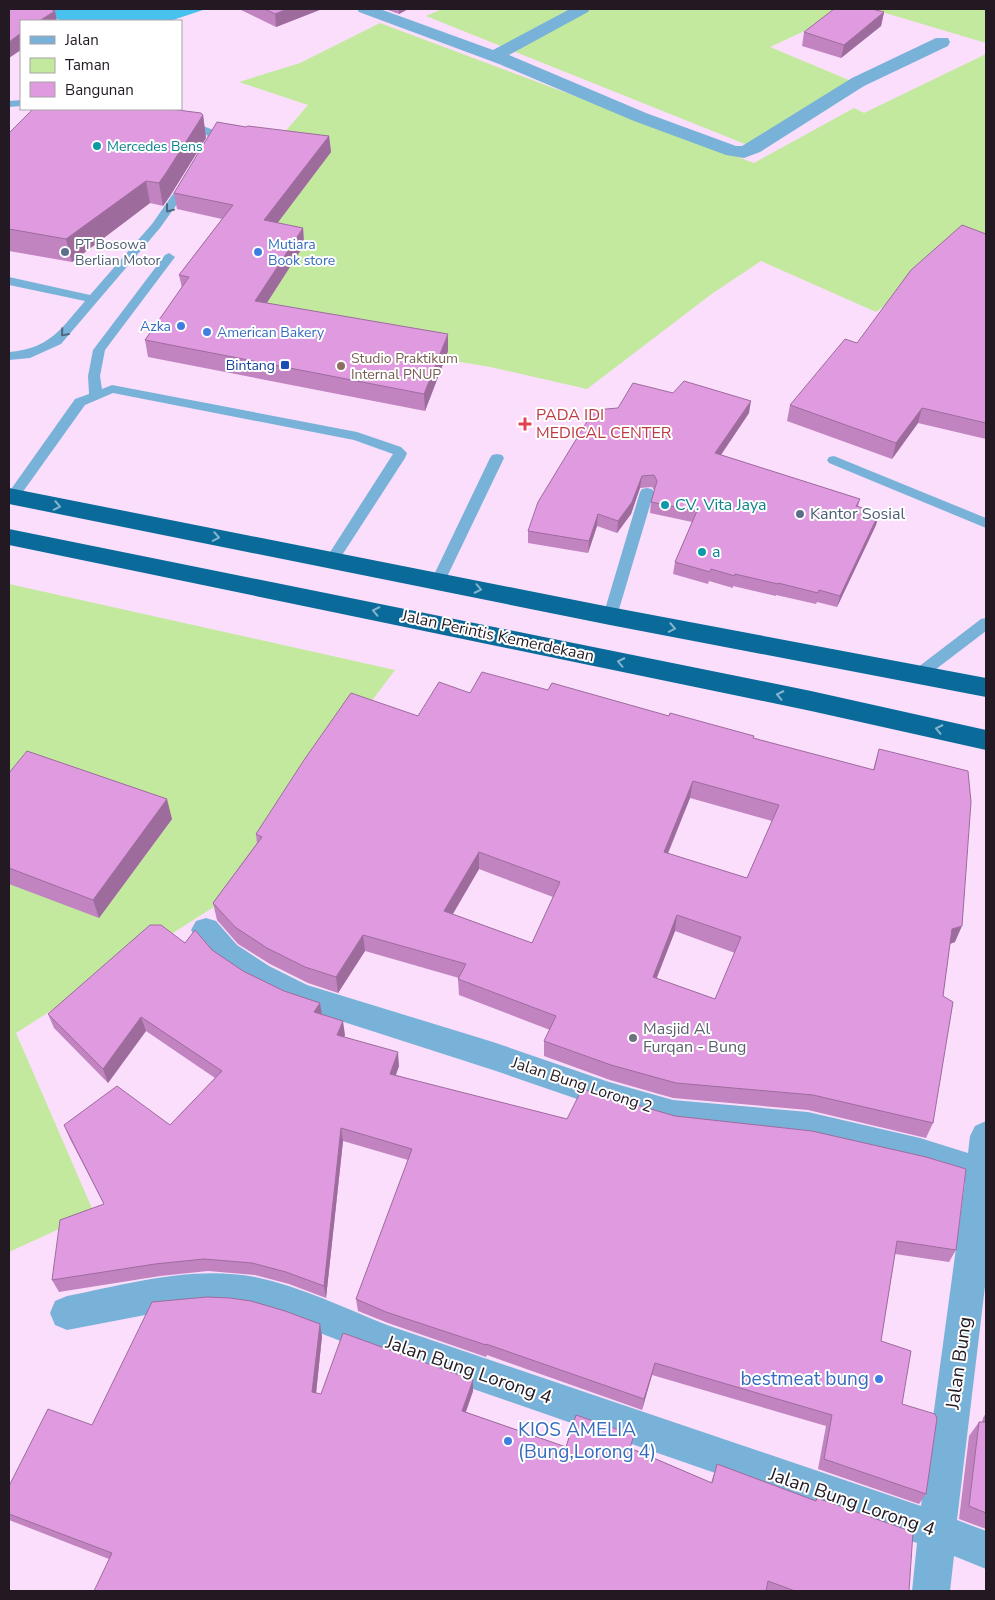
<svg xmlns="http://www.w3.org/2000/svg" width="995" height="1600" viewBox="0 0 995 1600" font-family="'Nunito Sans',sans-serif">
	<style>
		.green { fill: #c3e99f }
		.water { fill: #47c2ee }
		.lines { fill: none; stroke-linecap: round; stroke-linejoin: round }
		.lane { fill: #79b2d9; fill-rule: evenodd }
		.street { fill: #79b2d9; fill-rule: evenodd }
		.highway { fill: #0a6b9b; fill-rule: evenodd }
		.wall { fill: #c184c1; fill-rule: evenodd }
		.shaded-wall { fill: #9d6c9d }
		.building { fill: #e09ae0; stroke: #9d6c9d; fill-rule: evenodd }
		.oneway { stroke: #4e667e }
		.oneway2 { stroke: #84b5cd }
		.culture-dot { fill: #0f9aa8; stroke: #fff; stroke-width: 2 }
		.service-dot { fill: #5c6f8a; stroke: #fff; stroke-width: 2 }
		.shop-dot { fill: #3f7fe0; stroke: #fff; stroke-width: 2 }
		.transit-dot { fill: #1a4fb4; stroke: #fff; stroke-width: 2 }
		.education-dot { fill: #8d6e63; stroke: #fff; stroke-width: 2 }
		.health-dot { fill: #e0444e; stroke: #fff; stroke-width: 2 }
		.worship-dot { fill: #6b7280; stroke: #fff; stroke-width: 2 }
		.labels { text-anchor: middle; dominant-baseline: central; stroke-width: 4; stroke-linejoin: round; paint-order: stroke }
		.far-culture-label { font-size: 14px; fill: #0d838f; stroke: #fff; text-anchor: start }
		.far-service-label { font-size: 14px; fill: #4e5e75; stroke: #fff; text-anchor: start }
		.far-shop-label { font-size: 14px; fill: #366cbe; stroke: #fff; text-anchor: start }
		.far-education-label { font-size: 14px; fill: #785e54; stroke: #fff; text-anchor: start }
		.far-transit-label { font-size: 14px; fill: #164399; stroke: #fff; text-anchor: end }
		.health-label { font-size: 16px; fill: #be3a42; stroke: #fff; text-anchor: start }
		.culture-label { font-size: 16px; fill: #0d838f; stroke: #fff; text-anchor: start }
		.service-label { font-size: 16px; fill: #4e5e75; stroke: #fff; text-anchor: start }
		.street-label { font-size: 16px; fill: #231923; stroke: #fff }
		.worship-label { font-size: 16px; fill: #5b616d; stroke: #fff; text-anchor: start }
		.near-street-label { font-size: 19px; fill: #231923; stroke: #fff }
		.near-shop-label { font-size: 19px; fill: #366cbe; stroke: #fff; text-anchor: end }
	</style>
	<rect width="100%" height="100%" fill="#fbdefb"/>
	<!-- green -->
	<path class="green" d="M442 9H852L770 47 856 83 750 146 426 16Z
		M872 9H986V43Z
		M380 23 754 163 854 108 864 113 986 54V233L876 312 761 261 713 293 587 389 490 367 240 325 264 156 308 105 239 82 300 63Z
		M9 584 395 670 220 903 16 1033 94 1213 9 1252Z"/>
	<!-- water -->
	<path class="water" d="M40 9H206L170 21H61Z"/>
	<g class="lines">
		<!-- lane -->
		<path class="lane" d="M21 100V106L9 107V101Z
			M183 123 203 126 216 131 218 138 210 154 206 155 201 152 208 138 207 135 179 128 178 126 179 124Z
			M186 180 192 183 160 228 61 344 30 358 9 360V352C49 349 61 329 85 301L9 285V277L90 295 152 224 182 181Z
			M169 253 175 257 105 350 100 376 102 389 112 385 357 432 401 447 407 453 405 458 337 563H327L325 560 393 454 354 440 113 393 85 405 17 500 9 501V492L75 399 89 394 88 376 93 350 165 255Z
			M497 454 502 455 504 458 445 581 443 585H433L431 581 490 458 492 455Z
			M834 456 986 518V528L829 463 827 460 829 457Z
			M647 488 652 489 654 492 617 616 615 620 610 621 605 620 603 616 640 492 642 489Z
			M986 618V631L923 679 918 681 913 679 910 675 913 671 981 619Z"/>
		<!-- street -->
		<path class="street" d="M357 9H380L493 50 570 9H590L588 12 509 55 646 113 736 146H742L852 78 936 38H948L950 42 948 46 864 86 760 152 744 158 726 155 634 121 499 64 359 12Z
			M206 918 216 921 237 945 269 966 307 985 493 1042 609 1082 673 1100 808 1112 920 1138 968 1153 970 1136 975 1126 986 1121V1278L957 1520 986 1531V1569L954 1556 950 1591H912L917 1543 387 1359 289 1321 255 1311 234 1308 211 1307 161 1312 67 1330 55 1325 50 1313 55 1301 67 1296C127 1284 193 1265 255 1277 300 1286 344 1308 387 1325L921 1506 965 1182 920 1168 808 1142 673 1128 609 1110 493 1070 288 1004 247 984 217 963 196 939 191 930 196 921Z"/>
		<!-- highway -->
		<path class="highway" d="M9 488 610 607 986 678V697L610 625 9 504Z
			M9 529 811 691 986 730V750L811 711 9 545Z"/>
	</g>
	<!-- wall -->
	<path class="wall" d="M239 9H322L276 27Z
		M385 9H408L399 14Z
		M884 12 881 26 841 58 802 46 804 32Z
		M203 115 206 138 170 196 163 206 150 203 72 262 9 251V133Z
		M246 127 329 136 331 152 277 223 303 228 304 245 267 303 448 351 425 411 148 357 145 340 182 288 179 275 222 219 177 209 174 193Z
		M986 234V439L918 423 892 459 787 421 790 405 857 343Z
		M749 413 721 455 860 499 858 507 879 513 876 525 837 607 817 602 816 604 776 595V596L733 586V588L709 581 708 584 673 574 675 562 692 522 650 513 651 502 654 490 652 487 640 488 631 514 617 533 597 526 588 553 528 543V531Z
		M548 690 669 716 873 770 879 749 955 942 950 944 943 996 933 1123 926 1138 808 1110 673 1098 610 1080 544 1056V1041L550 1030 459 995 458 979 459 978 365 951 338 993 308 983 270 964 238 944 217 920 213 903 257 843 256 834 418 716 470 693ZM690 798 772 821 747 878 668 854ZM479 869 553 897 532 943 453 914ZM675 931 735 953 715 999 656 978Z
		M9 773 172 819 99 918 9 884Z
		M185 943 212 950 243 971 284 991 320 1003 322 1015 345 1035 344 1037 399 1066 396 1075 956 1250 949 1262 895 1254 881 1341 902 1404 926 1494 919 1504 818 1469 826 1426 652 1375 642 1410 487 1355 486 1357 388 1323 358 1311 356 1299 408 1160 343 1141 326 1298 289 1284 255 1275 208 1271 160 1276 59 1292 52 1280 104 1204 70 1139 64 1125H170L215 1078 146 1031 108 1083 54 1028 48 1014Z
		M322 1336 316 1393 321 1394 473 1380V1391L466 1412 566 1447 631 1448 711 1483 717 1464 815 1501 817 1498 909 1591H766L109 1559 9 1520V1486L92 1425Z
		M986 1410V1529L959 1519 969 1436 979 1422H982L983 1418 986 1413Z"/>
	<!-- shaded-wall -->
	<path class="shaded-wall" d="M287 9H322L276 27 275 14Z
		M399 9H408L399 14Z
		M55 11 57 21H39Z
		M884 12 881 26 841 58 844 45Z
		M21 33V50L9 58V42Z
		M203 115 206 138 170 196 163 206 159 183Z
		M329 136 331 152 267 237 264 220Z
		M146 181 150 203 72 262 66 239Z
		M303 228 304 245 257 318 255 301Z
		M448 334V351L425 411 424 394Z
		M751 401 749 413 714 465 715 453Z
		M922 408 918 423 892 459 896 443Z
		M642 476 640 488 631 514 617 533 618 521Z
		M879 513 876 525 837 607 840 596Z
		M598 514 597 526 588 553 589 541Z
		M693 781 690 798 661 869 664 852Z
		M167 799 172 819 99 918 93 900Z
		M479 852V869L445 927 444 911Z
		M677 915 675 931 651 993 653 977Z
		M962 926 955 942 946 945 952 929Z
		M363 935 365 951 338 993 336 977Z
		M320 1003 322 1017 314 1012Z
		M141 1017 146 1031 108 1083 103 1069Z
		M343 1021 345 1035 339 1049 337 1035Z
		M398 1052 399 1066 391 1087 390 1074Z
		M341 1128 343 1141 326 1298 324 1286Z
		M320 1324 322 1336 315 1403 312 1392Z
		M655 1363 652 1375 642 1410 644 1399Z
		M473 1380V1391L462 1422V1411Z"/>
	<!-- building -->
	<path class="building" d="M9 9H50L55 11 39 21H21V33L9 42Z
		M265 9H287L275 14Z
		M834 9H872L884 12 844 45 804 32Z
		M33 109H170L201 113 203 115 166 173 159 183 146 181 66 239 9 229V133Z
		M217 122 246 127 248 126 329 136 264 220 303 228 255 301 448 334 424 394 145 340 189 277 179 275 233 205 174 193Z
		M962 225 986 234V423L922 408 896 443 790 405 845 339 857 343 911 270Z
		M684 381 751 401 715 453 860 499 856 506 879 513 840 596 819 590 818 593 778 583V584L735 574V576L711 569 710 572 675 562 697 511 651 502 657 481 654 475 642 476 632 502 618 521 598 514 589 541 528 531 538 502 594 410 618 408 633 383 673 393Z
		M482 672 548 690 552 683 669 716 670 713 754 736 753 738 874 770 879 749 968 771 971 802 962 926 952 929 943 996 953 1002 933 1123 813 1095 676 1083 611 1065 544 1041 556 1016 458 979 466 964 363 935 336 977 305 967 267 948 235 927 213 903 262 837 256 834 304 760 351 693 418 716 439 682 470 693ZM693 781 779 805 747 878 664 852ZM479 852 560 882 532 943 444 911ZM677 915 741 937 715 999 653 977Z
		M27 751 167 799 93 900 9 868V773Z
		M150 925H161L185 943 195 930 212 950 243 971 284 991 320 1003 314 1012 343 1021 337 1035 398 1052 390 1074 567 1119 582 1089 675 1116 812 1131 926 1157 966 1169 956 1250 897 1241 881 1341 911 1351 902 1404 935 1414 937 1418 926 1494 824 1459 832 1415 655 1363 644 1399 486 1344V1345L386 1312 356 1299 412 1149 341 1128 324 1286 286 1272 252 1263 204 1259 155 1264 52 1280 60 1220 104 1204 64 1125 117 1086 170 1125 222 1071 141 1017 103 1069 48 1014Z
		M207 1297 230 1298 251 1301 285 1311 320 1324 312 1392 321 1394 343 1333 473 1380 462 1411 566 1447 576 1415 634 1435 630 1448 712 1483 717 1464 816 1501 817 1498 913 1532 909 1591H795L768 1581 766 1591H94L112 1553 9 1514V1486L48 1409 92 1425 152 1302Z
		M979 1422H986V1513L969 1506Z"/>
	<!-- one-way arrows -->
	<defs><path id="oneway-chevron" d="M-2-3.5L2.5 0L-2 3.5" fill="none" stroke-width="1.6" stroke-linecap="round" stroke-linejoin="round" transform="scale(1.25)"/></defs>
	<g class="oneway">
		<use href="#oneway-chevron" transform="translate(169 209) rotate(127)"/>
		<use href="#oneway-chevron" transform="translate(64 333) rotate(131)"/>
	</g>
	<g class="oneway2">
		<use href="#oneway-chevron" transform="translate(57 506) rotate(11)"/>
		<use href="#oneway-chevron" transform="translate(216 537) rotate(11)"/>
		<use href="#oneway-chevron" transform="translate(478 589) rotate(12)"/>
		<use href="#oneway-chevron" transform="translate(376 611) rotate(-168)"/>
		<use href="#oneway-chevron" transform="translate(672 628) rotate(11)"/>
		<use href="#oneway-chevron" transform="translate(621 662) rotate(-168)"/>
		<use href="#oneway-chevron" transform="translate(780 695) rotate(-168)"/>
		<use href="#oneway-chevron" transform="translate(939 729) rotate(-168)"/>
	</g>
	<!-- markers -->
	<g class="culture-dot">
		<circle cx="97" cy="146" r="5"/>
		<circle cx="665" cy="505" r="5"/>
		<circle cx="702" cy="552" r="5"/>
	</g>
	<g class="service-dot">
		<circle cx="65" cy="252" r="5"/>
		<circle cx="800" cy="514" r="5"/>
	</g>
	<g class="shop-dot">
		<circle cx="258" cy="252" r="5"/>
		<circle cx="181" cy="326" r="5"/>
		<circle cx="207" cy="332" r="5"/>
		<circle cx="879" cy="1379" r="5"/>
		<circle cx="508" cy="1441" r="5"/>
	</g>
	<rect class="transit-dot" x="280" y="360" width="10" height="10" rx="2.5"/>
	<circle class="education-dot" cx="341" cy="366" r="5"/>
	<path class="health-dot" d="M522.5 416.5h5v5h5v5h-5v5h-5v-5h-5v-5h5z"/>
	<circle class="worship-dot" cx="633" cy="1038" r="5"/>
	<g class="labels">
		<!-- far-culture labels -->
		<g class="far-culture-label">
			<text x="107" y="146">Mercedes Bens</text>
		</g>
		<!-- far-service labels -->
		<g class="far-service-label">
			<text x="75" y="244">PT Bosowa<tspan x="75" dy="16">Berlian Motor</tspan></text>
		</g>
		<!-- far-shop labels -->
		<g class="far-shop-label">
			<text x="268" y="244">Mutiara<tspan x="268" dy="16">Book store</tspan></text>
			<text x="171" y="326" text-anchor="end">Azka</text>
			<text x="217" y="332">American Bakery</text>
		</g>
		<!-- far-education labels -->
		<g class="far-education-label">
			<text x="351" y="358">Studio Praktikum<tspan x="351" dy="16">Internal PNUP</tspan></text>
		</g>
		<!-- far-transit labels -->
		<g class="far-transit-label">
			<text x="275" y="365">Bintang</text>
		</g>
		<!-- health labels -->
		<g class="health-label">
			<text x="536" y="415">PADA IDI<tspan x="536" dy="18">MEDICAL CENTER</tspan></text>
		</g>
		<!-- culture labels -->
		<g class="culture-label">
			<text x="675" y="505">CV. Vita Jaya</text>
			<text x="712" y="552">a</text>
		</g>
		<!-- service labels -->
		<g class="service-label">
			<text x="810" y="514">Kantor Sosial</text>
		</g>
		<!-- street labels -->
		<g class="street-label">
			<text transform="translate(498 636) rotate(12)">Jalan Perintis Kemerdekaan</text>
			<text transform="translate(582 1085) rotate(18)">Jalan Bung Lorong 2</text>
		</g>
		<!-- worship labels -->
		<g class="worship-label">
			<text x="643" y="1029">Masjid Al<tspan x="643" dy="18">Furqan - Bung</tspan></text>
		</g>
		<!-- near-street labels -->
		<g class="near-street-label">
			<text transform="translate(959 1363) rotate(-82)">Jalan Bung</text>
			<text transform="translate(469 1370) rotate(19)">Jalan Bung Lorong 4</text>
			<text transform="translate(852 1502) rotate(19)">Jalan Bung Lorong 4</text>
		</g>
		<!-- near-shop labels -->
		<g class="near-shop-label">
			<text x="869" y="1379">bestmeat bung</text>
			<text x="518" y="1430" text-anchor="start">KIOS AMELIA<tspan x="518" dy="22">(Bung,Lorong 4)</tspan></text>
		</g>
	</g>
	<!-- border -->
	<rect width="995" height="1600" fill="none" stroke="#231923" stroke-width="20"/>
	<!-- legend -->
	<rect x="20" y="20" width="162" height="90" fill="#ffffff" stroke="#a7a3a7"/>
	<rect x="30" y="36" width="25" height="8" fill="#79b2d9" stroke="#a7a3a7"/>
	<text x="65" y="45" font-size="15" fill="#231923">Jalan</text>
	<rect x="30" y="58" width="25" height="15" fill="#c3e99f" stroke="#a7a3a7"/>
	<text x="65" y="70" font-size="15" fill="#231923">Taman</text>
	<rect x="30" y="82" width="25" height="15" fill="#e09ae0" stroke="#a7a3a7"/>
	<text x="65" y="95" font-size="15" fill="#231923">Bangunan</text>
</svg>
